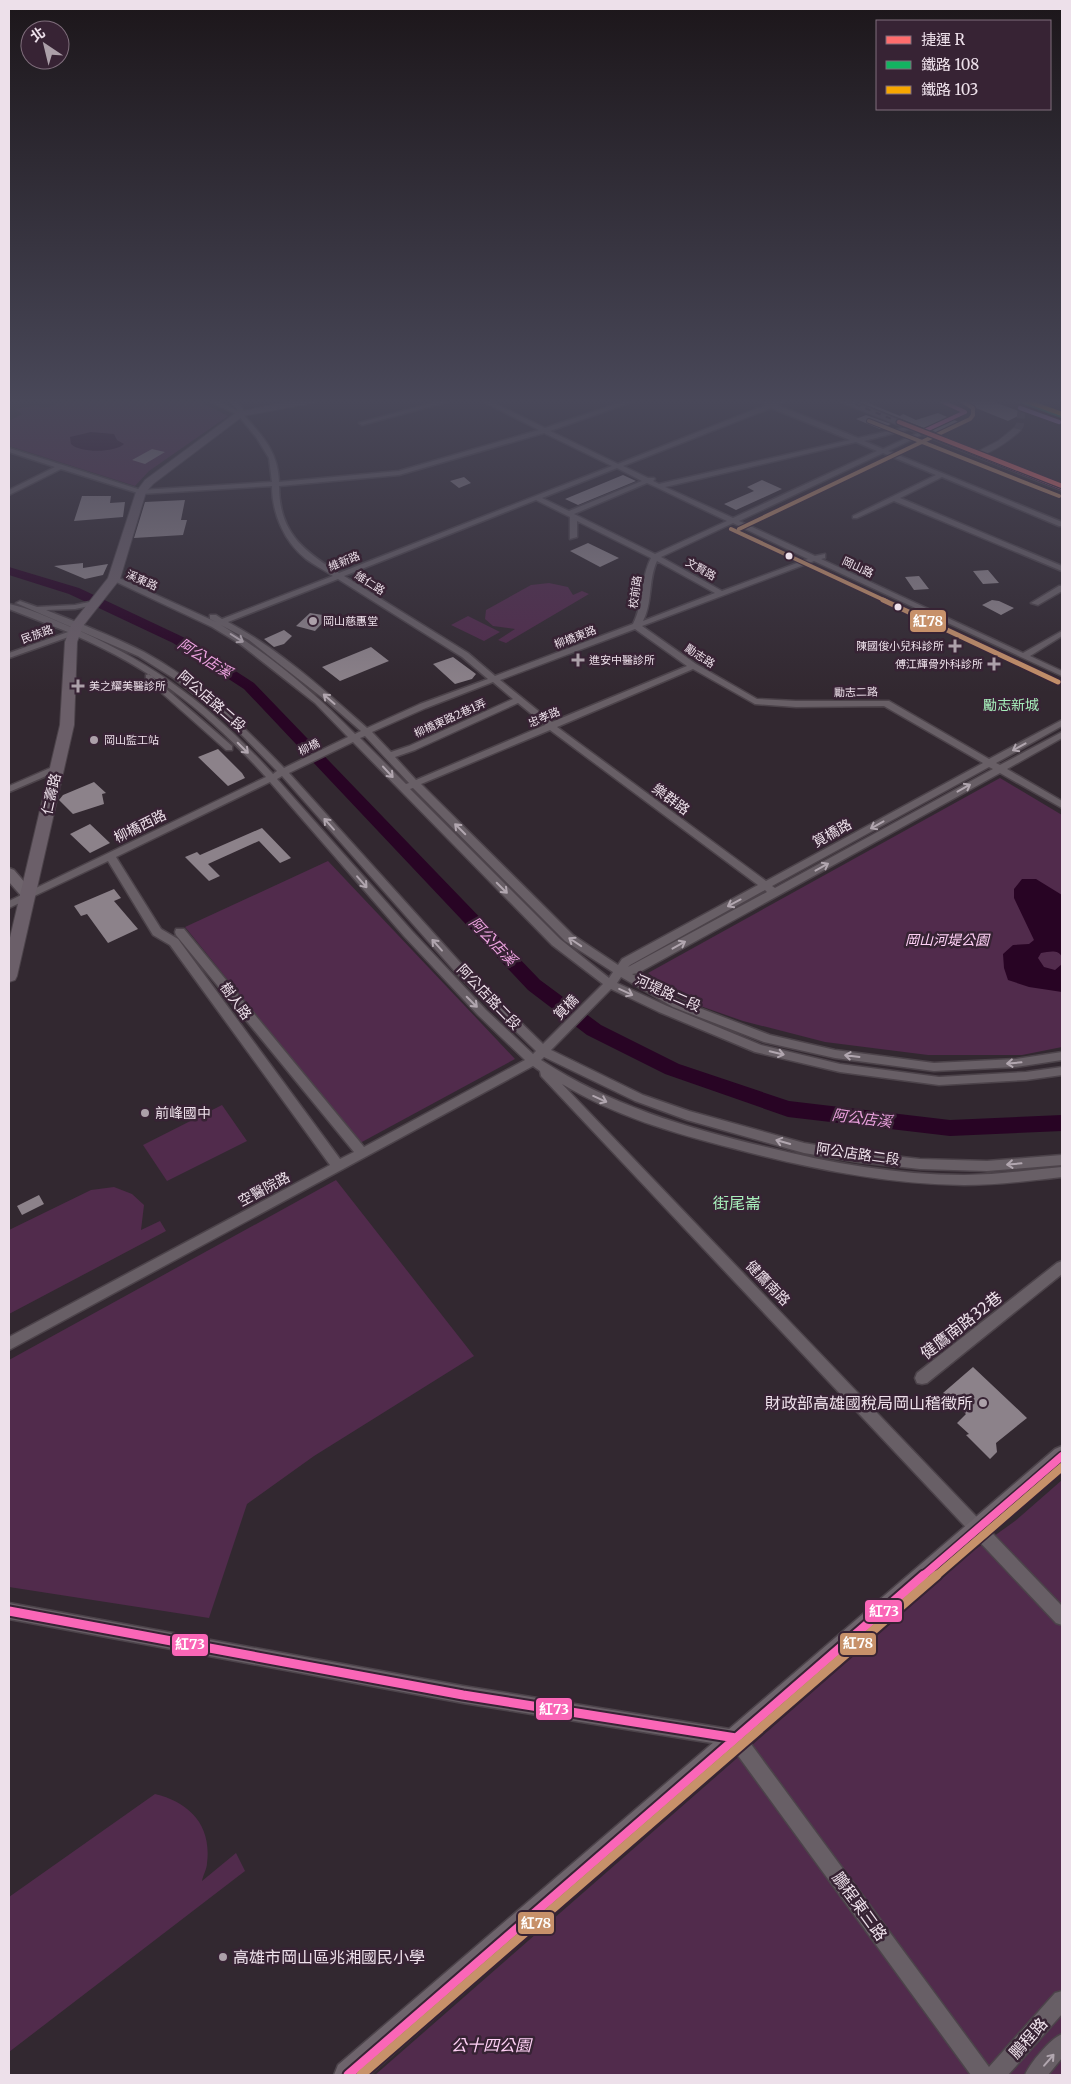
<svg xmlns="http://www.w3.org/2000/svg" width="1071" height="2084" viewBox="0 0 1071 2084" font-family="Merriweather,'Noto Sans TC',serif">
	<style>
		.green { fill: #512b4c }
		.water { fill: #280424 }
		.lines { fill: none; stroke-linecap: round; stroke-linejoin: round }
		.river { fill: #280424; fill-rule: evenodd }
		.building { fill: #8c828a }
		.tertiary-tunnel { stroke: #4e444c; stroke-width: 8; stroke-dasharray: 8 4.5; stroke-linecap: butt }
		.minor-casing { stroke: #4c434a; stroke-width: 3 }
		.tertiary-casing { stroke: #4c434a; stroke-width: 2 }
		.secondary-casing { stroke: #4c434a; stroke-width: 3 }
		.primary-casing { stroke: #4c434a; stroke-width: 2 }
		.minor { fill: #685f66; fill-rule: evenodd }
		.tertiary { fill: #685f66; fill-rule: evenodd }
		.secondary { fill: #6e646c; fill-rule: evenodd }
		.primary { fill: #6b5f69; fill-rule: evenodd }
		.rail-casing { stroke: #6e656c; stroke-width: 3 }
		.rail { stroke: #372334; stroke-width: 2; stroke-dasharray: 5.5; stroke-linecap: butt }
		.bus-1-far2-casing { stroke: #372334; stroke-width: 6 }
		.bus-1-far1-casing { stroke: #372334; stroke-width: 11 }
		.bus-1-casing { stroke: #372334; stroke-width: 13 }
		.bus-2-far3-casing { stroke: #372334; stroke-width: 6 }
		.bus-2-far2-casing { stroke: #372334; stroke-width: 8 }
		.bus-2-far1-casing { stroke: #372334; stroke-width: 11 }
		.bus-2-casing { stroke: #372334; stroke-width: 13 }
		.bus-1-far2 { stroke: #fa66b7; stroke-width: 4 }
		.bus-1-far1 { stroke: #fa66b7; stroke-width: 8 }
		.bus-1 { stroke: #fa66b7; stroke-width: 9 }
		.bus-2-far3 { stroke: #c7916a; stroke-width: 4 }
		.bus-2-far2 { stroke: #c7916a; stroke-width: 5 }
		.bus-2-far1 { stroke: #c7916a; stroke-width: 8 }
		.bus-2 { stroke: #c7916a; stroke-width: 9 }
		.rail-1-casing { stroke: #372334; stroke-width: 7 }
		.rail-2-casing { stroke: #372334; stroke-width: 7 }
		.rail-3-casing { stroke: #372334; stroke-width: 7 }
		.rail-1 { stroke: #13b361; stroke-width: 4.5 }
		.rail-2 { stroke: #f7a600; stroke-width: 4.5 }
		.rail-3 { stroke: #c483df; stroke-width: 4.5 }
		.metro-1-casing { stroke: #372334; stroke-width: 7 }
		.metro-1 { stroke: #ff6d6d; stroke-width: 4.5 }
		.oneway { stroke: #b1a6af }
		.bus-dot { fill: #ede0ea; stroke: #372334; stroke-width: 2 }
		.poi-dot { fill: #aca0a9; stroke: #372334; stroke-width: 2 }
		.labels { text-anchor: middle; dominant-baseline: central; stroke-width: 5; stroke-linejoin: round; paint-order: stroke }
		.far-street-label { font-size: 11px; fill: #ede0ea; stroke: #372334 }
		.far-poi-label { font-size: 11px; fill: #ede0ea; stroke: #372334; text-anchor: start }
		.street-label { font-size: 14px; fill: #ede0ea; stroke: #372334 }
		.far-quarter-label { font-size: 14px; fill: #a6edba; stroke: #372334 }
		.park-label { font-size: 14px; font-style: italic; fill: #fed0f5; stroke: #372334 }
		.poi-label { font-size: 14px; fill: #ede0ea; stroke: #372334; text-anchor: start }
		.water-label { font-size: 15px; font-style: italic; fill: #eba1de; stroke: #372334 }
		.quarter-label { font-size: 16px; fill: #a6edba; stroke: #372334 }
		.near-street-label { font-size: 16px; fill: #ede0ea; stroke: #372334 }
		.near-poi-label { font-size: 16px; fill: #ede0ea; stroke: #372334; text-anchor: end }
		.near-park-label { font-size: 16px; font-style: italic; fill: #fed0f5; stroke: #372334 }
		.line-badge { stroke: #372334; stroke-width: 2 }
		.badge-label { font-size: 14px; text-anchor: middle; font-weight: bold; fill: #fff }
	</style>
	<rect width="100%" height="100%" fill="#322830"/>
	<!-- green -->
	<path class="green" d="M32 400H197L228 416 149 471 135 486 9 446V421L22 414 15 409 37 405 43 408 62 402 44 403Z
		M549 583 568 587 573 595 582 591 589 594 506 643 498 640 515 629 493 626 485 619 486 610 531 585Z
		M468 616 500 632 484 641 451 625Z
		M1000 778 1062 815V1047L1022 1055H928L825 1042 743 1021 686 1001 648 973Z
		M328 861 515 1059 360 1143 185 927Z
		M222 1105 247 1141 167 1181 143 1145Z
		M336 1180 474 1356 314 1456 247 1504 209 1618 9 1587V1360Z
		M114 1187 132 1194 144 1205 141 1230 160 1221 166 1231 9 1314V1230L91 1190Z
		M1062 1480V2075H375L976 1549 1015 1521Z
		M155 1794C189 1802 212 1825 207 1863 207 1869 203 1875 202 1881L236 1853 245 1871 9 2052V1897Z"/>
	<!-- water -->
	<path class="water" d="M91 432 114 434 117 440 124 444C115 453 79 453 71 444L70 437Z
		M1022 879H1036L1062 895V957C1058 949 1049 952 1041 953L1038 958 1044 967 1055 970 1062 964V992L1029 987 1008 980 1004 968 1003 954 1013 945 1029 944 1034 940 1014 898V889Z"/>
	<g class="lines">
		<!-- river -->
		<path class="river" d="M9 567 79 588 183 637 254 683 540 980 601 1025 679 1064 789 1101 950 1120 1062 1115V1131L950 1136 788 1117 665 1074 587 1035 528 990 244 689 173 643 69 594 9 575Z"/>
	</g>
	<!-- building -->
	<path class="building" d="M854 400H861L900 416 903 414 916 420 938 413 961 423 938 433 933 431 932 426 924 428Z
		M956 400H989L1024 413 1008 421Z
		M866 415 891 424 880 429 856 419Z
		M152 449 165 452 145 464 132 460Z
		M623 475 636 481 578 505 565 499Z
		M464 477 471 483 459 488 450 481Z
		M762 480 782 489 736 510 724 504 754 491 747 487Z
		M82 496H111L110 503 125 502 123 517 74 521Z
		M185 500 181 520H187L183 535 134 538 145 502Z
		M588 543 619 558 600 567 570 551Z
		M83 563V568L108 564 103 575 85 579 54 566Z
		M988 570 999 583 983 584 973 571Z
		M919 576 929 589 914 590 905 577Z
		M992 600 999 601 1014 608 1001 615 982 605Z
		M310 613 329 616 315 631 296 626Z
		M284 630 292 636 284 644 274 647 264 639Z
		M371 647 389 661 340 681 322 667Z
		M453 657 476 674 472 679 455 684 433 664Z
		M218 749 242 773 245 778 228 786 198 757Z
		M94 782 106 793 102 794 104 804 73 814 59 800 63 795Z
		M90 824 110 843 90 853 70 834Z
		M262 828 291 858 280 863 259 841 208 864 220 876 209 881 185 857 197 852 200 855Z
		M114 889 121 898 114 901 138 929 108 943 87 914 81 916 74 906Z
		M39 1195 44 1204 22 1215 17 1206Z
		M973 1367 1027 1418 996 1443 997 1452 990 1459 966 1435 969 1434 957 1423 966 1414 943 1393Z"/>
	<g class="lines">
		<!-- tertiary-tunnel -->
		<path class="tertiary-tunnel" d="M1017 430 1020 425 1022 407 1033 400"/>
		<defs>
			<path id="minor" d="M207 400H215L238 411 229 400H235L243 409V414C262 436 278 451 279 482L399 471 539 430 480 400H488L545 428 628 400H637L550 431 618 464 766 405 755 400H764L771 403 779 400H788L777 405 858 438 911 426 914 428 864 441 883 449 928 428H932V430L888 451 1062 522V526H1059L942 477 900 498 1062 566V571L894 501 857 518H853V516L936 475 883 453 739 521 815 556 825 554V558L821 559 1023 653 1062 631V636L1030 656 1062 671V676L814 561 642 626 696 664 757 699 796 701H889L989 759 1062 720V726L996 763 1000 765 1062 732V738L1007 769 1062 801V808L1000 773 638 973 632 974 681 1001 770 1035 835 1050 934 1063 1016 1059 1062 1052V1060L1016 1067 934 1071 835 1058 764 1042 673 1007 621 977 617 983 667 1006 761 1045 840 1064 939 1077 1026 1072 1062 1067V1075L1026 1080 939 1085 840 1072 755 1052 659 1012 611 989 551 1050 643 1095 689 1111 804 1143 858 1152 920 1159 987 1161 1062 1155V1165L987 1171 920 1169 858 1162 804 1153 687 1120 635 1101 544 1057 541 1060C610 1105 686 1128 766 1147 831 1163 897 1175 964 1175 997 1175 1029 1170 1062 1167V1177C1029 1181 997 1185 964 1185 885 1184 808 1168 732 1148 673 1133 615 1116 562 1084L1062 1606V1625L1056 1623 541 1076 540 1071 533 1066 9 1350V1337L330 1165 170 945 153 935 108 861 9 908V901L266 777C206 711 156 671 74 635L9 658V653L68 632 9 609V604C28 608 48 617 66 625 153 662 209 704 273 774L277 771 229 722 175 679 138 656 16 603 20 601 37 607 75 605 99 600V604L75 609 46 610C79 623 112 636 144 652 198 681 242 725 284 768L348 737 315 703 240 644 212 627 110 579 117 577 216 622 210 619V615H216L222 619 333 576C324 570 314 565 306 559 284 542 272 513 272 486L141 494 61 469 9 495V490L55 467 9 452V448L141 490 272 482 269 458 256 437 238 415ZM771 408 850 440 659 484 653 481 655 479 654 478H648L623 466ZM544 433 612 466 339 573C303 551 279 532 279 486L399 475ZM856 442 877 451 733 518 665 487ZM617 468 642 481 569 511 542 498ZM647 483 656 487 727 521 655 554 574 514ZM536 500 570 517V539L577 537V521L651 558C640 579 644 603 633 624L495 676 468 653 344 576ZM733 523 808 559 722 591 661 557ZM657 561 715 593 643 621C653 602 648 580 657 561ZM338 579 462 657 488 679 420 704 367 728C324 690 279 649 228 622ZM221 625 249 640 324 699 361 731 355 734C315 693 270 655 221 625ZM635 629 687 666 552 722 500 680ZM693 669 755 704 796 707 884 706 983 763 766 881 557 727ZM493 682 513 699 409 746 391 752 372 732 426 708ZM518 703 545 725 416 780 395 757 415 750ZM550 730 758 885 622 959 618 965 573 935 421 784ZM365 736 409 783 406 784 360 738ZM353 742 552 945 603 984 543 1044 466 969 289 773ZM989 767 993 769 775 888 772 886ZM282 776 458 975 536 1051 533 1054 486 1010 412 931 277 779ZM270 782 404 936 478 1015 525 1060 364 1147 184 929H176L175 932 176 935 354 1152 340 1159 178 939 161 929 116 857ZM413 788 565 941 613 972 609 978 560 939 410 789ZM765 890 767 892 628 967 630 965Z
				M443 400H454L362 425 359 423Z
				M1059 586H1062V591L1038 605 1031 603Z
				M149 674 232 746V750H226L146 679V675Z
				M57 765 62 768 60 770 9 792V786Z
				M1062 1261V1274L927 1383 922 1384 917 1383 915 1378 917 1373 1057 1263Z
				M9 1603 463 1686 736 1730 742 1732 989 2067 1055 1993 1062 1991V2014L1008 2075H971L731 1746 463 1703 9 1619Z
				M1062 2034V2058L1048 2075H1025C1030 2063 1050 2039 1062 2034Z"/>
			<path id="tertiary" d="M1014 428 1021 430C1013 438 983 461 973 454L998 441Z"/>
			<path id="secondary" d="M9 868 14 870 33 892 35 895 33 898H23L9 882Z
				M1062 1446V1469L369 2075H334L338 2065 1055 1449Z"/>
			<path id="primary" d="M297 400H318L313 403 243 416 153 484 146 492 120 579 83 626 77 642 74 725 17 976 15 980 9 982V942L60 725 65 642 71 625 108 578 136 492 145 480 237 412Z
				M835 400H849L1062 484V491Z"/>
		</defs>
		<!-- minor casing -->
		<use href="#minor" class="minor-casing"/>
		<!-- tertiary casing -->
		<use href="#tertiary" class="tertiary-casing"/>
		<!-- secondary casing -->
		<use href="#secondary" class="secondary-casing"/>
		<!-- primary casing -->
		<use href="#primary" class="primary-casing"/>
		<!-- minor -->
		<use href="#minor" class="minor"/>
		<!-- tertiary -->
		<use href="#tertiary" class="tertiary"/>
		<!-- secondary -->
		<use href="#secondary" class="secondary"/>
		<!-- primary -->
		<use href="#primary" class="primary"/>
		<defs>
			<path id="rail" d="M845 400 899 422"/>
		</defs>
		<!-- rail casing -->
		<use href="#rail" class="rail-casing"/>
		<!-- rail -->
		<use href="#rail" class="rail"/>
		<defs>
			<path id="bus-1-far2" d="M922 432 1062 488
				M922 432 965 412 939 400"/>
			<path id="bus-1-far1" d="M923 1576 1062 1456"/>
			<path id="bus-1" d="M9 1611 463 1695 736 1738
				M348 2075 924 1575"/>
			<path id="bus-2-far3" d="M869 421 1059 496
				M731 529 886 601
				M739 529 970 419 973 415V408L960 400"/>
			<path id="bus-2-far2" d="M883 600 1058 682"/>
			<path id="bus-2-far1" d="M936 1576 1062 1467"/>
			<path id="bus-2" d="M361 2075 937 1575"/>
		</defs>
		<!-- bus-1-far2 casing -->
		<use href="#bus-1-far2" class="bus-1-far2-casing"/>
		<!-- bus-1-far1 casing -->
		<use href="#bus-1-far1" class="bus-1-far1-casing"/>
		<!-- bus-1 casing -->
		<use href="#bus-1" class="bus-1-casing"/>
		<!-- bus-2-far3 casing -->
		<use href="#bus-2-far3" class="bus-2-far3-casing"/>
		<!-- bus-2-far2 casing -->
		<use href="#bus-2-far2" class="bus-2-far2-casing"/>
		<!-- bus-2-far1 casing -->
		<use href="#bus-2-far1" class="bus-2-far1-casing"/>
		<!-- bus-2 casing -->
		<use href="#bus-2" class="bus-2-casing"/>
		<!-- bus-1-far2 -->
		<use href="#bus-1-far2" class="bus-1-far2"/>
		<!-- bus-1-far1 -->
		<use href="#bus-1-far1" class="bus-1-far1"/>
		<!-- bus-1 -->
		<use href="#bus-1" class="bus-1"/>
		<!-- bus-2-far3 -->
		<use href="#bus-2-far3" class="bus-2-far3"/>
		<!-- bus-2-far2 -->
		<use href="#bus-2-far2" class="bus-2-far2"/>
		<!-- bus-2-far1 -->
		<use href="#bus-2-far1" class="bus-2-far1"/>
		<!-- bus-2 -->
		<use href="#bus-2" class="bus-2"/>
		<defs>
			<path id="rail-1" d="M1018 400 1062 416"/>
			<path id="rail-2" d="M1023 400 1062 414"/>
			<path id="rail-3" d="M1020 408 1059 422"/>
		</defs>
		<!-- rail-1 casing -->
		<use href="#rail-1" class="rail-1-casing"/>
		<!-- rail-2 casing -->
		<use href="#rail-2" class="rail-2-casing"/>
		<!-- rail-3 casing -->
		<use href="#rail-3" class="rail-3-casing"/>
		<!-- rail-1 -->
		<use href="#rail-1" class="rail-1"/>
		<!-- rail-2 -->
		<use href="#rail-2" class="rail-2"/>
		<!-- rail-3 -->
		<use href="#rail-3" class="rail-3"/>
		<defs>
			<path id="metro-1" d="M899 422 1062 486"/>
		</defs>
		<!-- metro-1 casing -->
		<use href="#metro-1" class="metro-1-casing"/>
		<!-- metro-1 -->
		<use href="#metro-1" class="metro-1"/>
	</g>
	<!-- one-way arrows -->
	<defs><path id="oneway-shaft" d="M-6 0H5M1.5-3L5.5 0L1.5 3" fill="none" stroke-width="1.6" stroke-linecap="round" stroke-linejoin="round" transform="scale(1.25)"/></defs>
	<g class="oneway">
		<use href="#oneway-shaft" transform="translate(237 638) rotate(32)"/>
		<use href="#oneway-shaft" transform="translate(329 699) rotate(-139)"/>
		<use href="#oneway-shaft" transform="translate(1019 747) rotate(151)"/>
		<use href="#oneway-shaft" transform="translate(243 748) rotate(45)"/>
		<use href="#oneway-shaft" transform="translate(388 772) rotate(47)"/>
		<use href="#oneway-shaft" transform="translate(964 788) rotate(-29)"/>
		<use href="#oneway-shaft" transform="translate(329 824) rotate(-132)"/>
		<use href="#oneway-shaft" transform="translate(877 825) rotate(151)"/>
		<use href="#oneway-shaft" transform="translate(460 829) rotate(-135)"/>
		<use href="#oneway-shaft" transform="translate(822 867) rotate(-29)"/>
		<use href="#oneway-shaft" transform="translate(362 882) rotate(49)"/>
		<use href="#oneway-shaft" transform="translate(502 888) rotate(45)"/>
		<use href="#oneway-shaft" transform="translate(734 903) rotate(152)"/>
		<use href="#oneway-shaft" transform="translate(575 942) rotate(-146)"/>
		<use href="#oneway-shaft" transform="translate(437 945) rotate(-132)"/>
		<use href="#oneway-shaft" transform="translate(679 945) rotate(-29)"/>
		<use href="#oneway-shaft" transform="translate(626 992) rotate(25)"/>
		<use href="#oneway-shaft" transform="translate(472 1002) rotate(45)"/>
		<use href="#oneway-shaft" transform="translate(777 1053) rotate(13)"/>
		<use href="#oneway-shaft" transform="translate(852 1056) rotate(-173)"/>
		<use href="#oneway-shaft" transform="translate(1014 1063) rotate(175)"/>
		<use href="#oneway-shaft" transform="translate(600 1099) rotate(24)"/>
		<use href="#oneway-shaft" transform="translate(783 1142) rotate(-164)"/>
		<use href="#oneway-shaft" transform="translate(1014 1164) rotate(175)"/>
		<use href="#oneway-shaft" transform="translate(1049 2060) rotate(-49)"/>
	</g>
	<!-- sky -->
	<linearGradient id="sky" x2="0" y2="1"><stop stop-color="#1c161a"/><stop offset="0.58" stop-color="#494859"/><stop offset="1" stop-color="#494859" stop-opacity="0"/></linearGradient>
	<rect width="1071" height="692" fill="url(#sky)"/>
	<!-- markers -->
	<g class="bus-dot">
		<circle cx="789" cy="556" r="4.5"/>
		<circle cx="898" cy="607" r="4.5"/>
	</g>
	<g class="poi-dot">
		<circle cx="313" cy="621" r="5"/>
		<path d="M952.5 638.5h5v5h5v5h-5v5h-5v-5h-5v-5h5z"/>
		<path d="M575.5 652.5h5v5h5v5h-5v5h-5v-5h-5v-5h5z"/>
		<path d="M991.5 656.5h5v5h5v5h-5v5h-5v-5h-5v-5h5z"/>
		<path d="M75.5 678.5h5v5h5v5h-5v5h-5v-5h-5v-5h5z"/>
		<circle cx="94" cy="740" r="5"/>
		<circle cx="145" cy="1113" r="5"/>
		<circle cx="983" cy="1403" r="5"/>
		<circle cx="223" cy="1957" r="5"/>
	</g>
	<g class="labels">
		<!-- far-street labels -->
		<g class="far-street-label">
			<text transform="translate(344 561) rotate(-22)">維新路</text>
			<text transform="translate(858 567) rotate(25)">岡山路</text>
			<text transform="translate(701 569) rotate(29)">文賢路</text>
			<text transform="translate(142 580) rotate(24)">溪東路</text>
			<text transform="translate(370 583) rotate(33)">維仁路</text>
			<text transform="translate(635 592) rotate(-82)">校前路</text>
			<text transform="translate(37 634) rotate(-20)">民族路</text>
			<text transform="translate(575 637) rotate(-21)">柳橋東路</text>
			<text transform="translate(700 656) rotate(33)">勵志路</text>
			<text transform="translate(856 692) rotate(-1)">勵志二路</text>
			<text transform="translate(544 717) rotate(-23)">忠孝路</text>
			<text transform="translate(450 718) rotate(-24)">柳橋東路2巷1弄</text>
			<text transform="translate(309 747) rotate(-26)">柳橋</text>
		</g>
		<!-- far-poi labels -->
		<g class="far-poi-label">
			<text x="323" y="621">岡山慈惠堂</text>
			<text x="944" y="646" text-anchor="end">陳國俊小兒科診所</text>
			<text x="589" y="660">進安中醫診所</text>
			<text x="983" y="664" text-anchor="end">傅江輝骨外科診所</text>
			<text x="89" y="686">美之耀美醫診所</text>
			<text x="104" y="740">岡山監工站</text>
		</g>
		<!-- street labels -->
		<g class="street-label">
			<text transform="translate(212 701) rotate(41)">阿公店路二段</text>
			<text transform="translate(51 794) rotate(-77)">仁壽路</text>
			<text transform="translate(671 799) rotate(36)">樂群路</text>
			<text transform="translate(140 826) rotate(-26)">柳橋西路</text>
			<text transform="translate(832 833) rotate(-29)">筧橋路</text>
			<text transform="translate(668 993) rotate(24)">河堤路二段</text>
			<text transform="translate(489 997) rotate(46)">阿公店路二段</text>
			<text transform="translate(236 1001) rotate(54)">樹人路</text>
			<text transform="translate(566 1007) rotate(-46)">筧橋</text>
			<text transform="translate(858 1154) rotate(8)">阿公店路二段</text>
			<text transform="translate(264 1189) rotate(-28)">空醫院路</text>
			<text transform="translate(768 1283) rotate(46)">健鷹南路</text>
		</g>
		<!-- far-quarter labels -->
		<g class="far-quarter-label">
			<text x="1011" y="705">勵志新城</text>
		</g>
		<!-- park labels -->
		<g class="park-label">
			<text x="947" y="940">岡山河堤公園</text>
		</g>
		<!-- poi labels -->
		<g class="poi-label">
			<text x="155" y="1113">前峰國中</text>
		</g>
		<!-- water labels -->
		<g class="water-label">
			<text transform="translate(205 658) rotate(32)">阿公店溪</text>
			<text transform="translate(493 941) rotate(46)">阿公店溪</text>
			<text transform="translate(862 1118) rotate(7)">阿公店溪</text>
		</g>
		<!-- quarter labels -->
		<g class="quarter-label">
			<text x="737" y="1203">街尾崙</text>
		</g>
		<!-- near-street labels -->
		<g class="near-street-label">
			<text transform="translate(961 1325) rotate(-38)">健鷹南路32巷</text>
			<text transform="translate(860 1906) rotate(54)">鵬程東三路</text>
			<text transform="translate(1028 2038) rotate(-48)">鵬程路</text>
		</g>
		<!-- near-poi labels -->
		<g class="near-poi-label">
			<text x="973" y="1403">財政部高雄國稅局岡山稽徵所</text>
			<text x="233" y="1957" text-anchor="start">高雄市岡山區兆湘國民小學</text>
		</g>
		<!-- near-park labels -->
		<g class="near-park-label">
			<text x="491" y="2045">公十四公園</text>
		</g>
	</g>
	<g class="line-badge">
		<rect x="909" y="609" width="38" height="24" rx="5" fill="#c7916a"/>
		<rect x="864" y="1599" width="39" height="24" rx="5" fill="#fa66b7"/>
		<rect x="839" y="1632" width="38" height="24" rx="5" fill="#c7916a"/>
		<rect x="171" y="1633" width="38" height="24" rx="5" fill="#fa66b7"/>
		<rect x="535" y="1697" width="38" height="24" rx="5" fill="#fa66b7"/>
		<rect x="517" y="1911" width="38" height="24" rx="5" fill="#c7916a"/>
	</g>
	<g class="badge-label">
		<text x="928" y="626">紅78</text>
		<text x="884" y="1616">紅73</text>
		<text x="858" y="1648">紅78</text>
		<text x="190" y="1649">紅73</text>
		<text x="554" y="1714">紅73</text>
		<text x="536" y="1928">紅78</text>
	</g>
	<!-- border -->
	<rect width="1071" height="2084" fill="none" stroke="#ede0ea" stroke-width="20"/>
	<!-- legend -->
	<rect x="876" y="20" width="175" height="90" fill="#372334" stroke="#806f7d"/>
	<rect x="886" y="36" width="25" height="8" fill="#ff6d6d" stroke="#806f7d"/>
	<text x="921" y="45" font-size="15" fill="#ede0ea">捷運 R</text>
	<rect x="886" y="61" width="25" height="8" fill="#13b361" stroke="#806f7d"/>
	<text x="921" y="70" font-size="15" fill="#ede0ea">鐵路 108</text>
	<rect x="886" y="86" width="25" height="8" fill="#f7a600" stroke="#806f7d"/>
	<text x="921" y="95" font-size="15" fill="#ede0ea">鐵路 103</text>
	<!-- north arrow -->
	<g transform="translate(45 45) rotate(325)"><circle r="24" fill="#372334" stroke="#806f7d"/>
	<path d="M0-4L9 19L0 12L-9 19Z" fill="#aca0a9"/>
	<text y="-8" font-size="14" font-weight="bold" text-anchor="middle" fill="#ede0ea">北</text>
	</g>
</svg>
